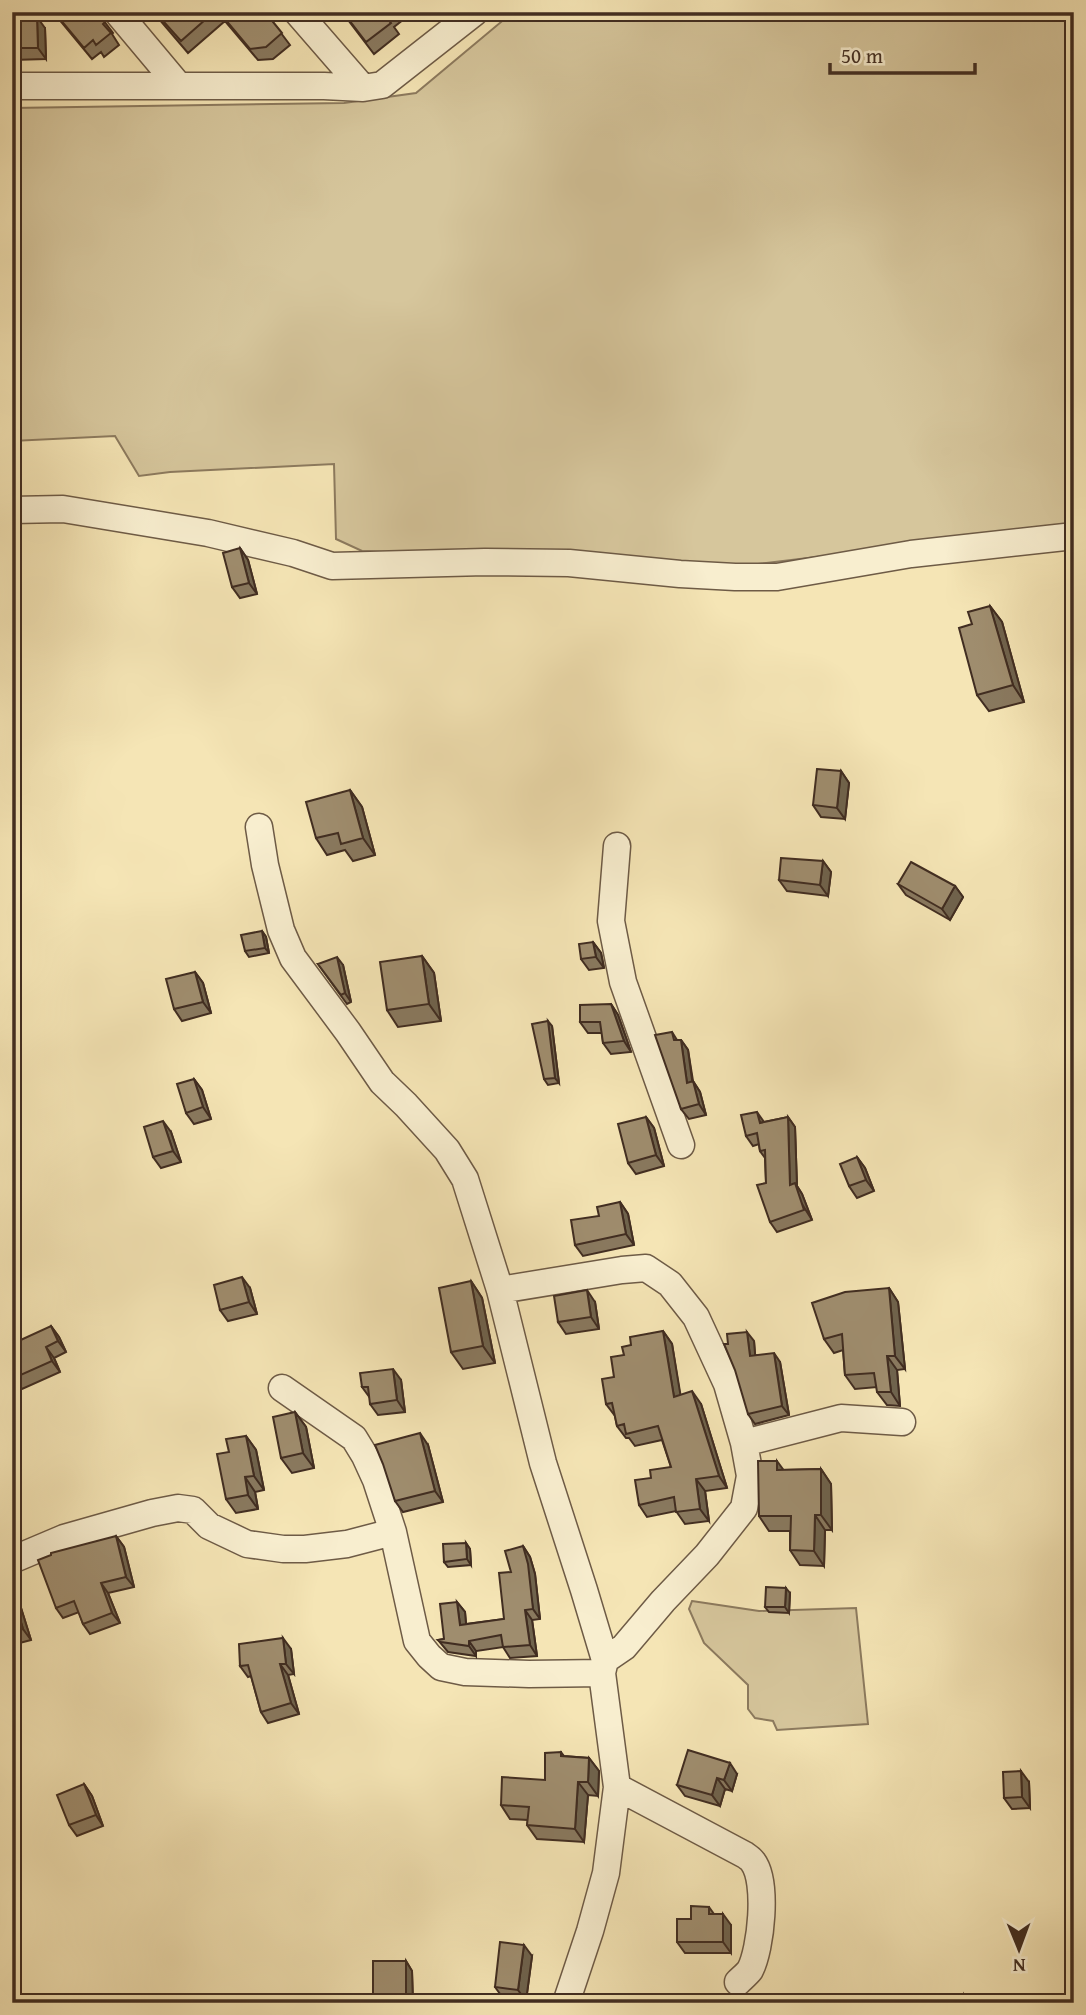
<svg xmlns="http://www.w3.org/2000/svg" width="1086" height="2015" viewBox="0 0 1086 2015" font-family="'Gentium Book Plus',serif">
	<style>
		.green { fill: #d6c69c; stroke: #8c7a5e; stroke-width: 2 }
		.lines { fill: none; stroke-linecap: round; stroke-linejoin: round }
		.minor-casing { stroke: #6e5b46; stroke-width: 29 }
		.minor { stroke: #f8eecf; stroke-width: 26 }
		.wall { fill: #89795f; stroke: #412d21; stroke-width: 2 }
		.shaded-wall { fill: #6f634d; stroke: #412d21; stroke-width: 2 }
		.building { fill: #9f8d6e; stroke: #412d21; stroke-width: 2 }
	</style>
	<rect width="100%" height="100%" fill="#f5e5b5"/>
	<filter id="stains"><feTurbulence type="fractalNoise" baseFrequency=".00286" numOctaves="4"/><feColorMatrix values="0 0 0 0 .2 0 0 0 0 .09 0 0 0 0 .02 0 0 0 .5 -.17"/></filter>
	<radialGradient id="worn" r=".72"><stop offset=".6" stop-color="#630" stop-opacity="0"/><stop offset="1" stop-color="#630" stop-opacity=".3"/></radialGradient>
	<!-- green -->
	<path class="green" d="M513 12H1074V526L742 566 362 551 336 539 334 464 170 472 139 476 115 436 12 441V108L344 103 416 93Z
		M692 1601 759 1611 856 1608 868 1724 777 1730 773 1721 755 1718 748 1709V1685L704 1643 689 1609Z"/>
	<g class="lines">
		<defs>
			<path id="minor" d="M117 12 179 86
				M297 12 363 88
				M12 86H324L363 88 382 85 475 12
				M12 510 63 509 208 533 293 553 332 566 485 562 569 563 680 574 735 577H777L911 554 1074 536
				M259 827 265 865 281 930 293 958 348 1032 382 1082 406 1105 447 1150 465 1179 500 1290 543 1463 584 1590 605 1660 602 1673 617 1787 606 1873 590 1931 566 2003
				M617 846 611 921 623 982 681 1145
				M500 1290 622 1270 646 1268 670 1284 696 1317 727 1384 744 1443 750 1476 744 1508 707 1555 663 1601 624 1647 605 1660
				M282 1388 354 1438 365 1456 376 1480 393 1532 417 1641 429 1656 441 1667 465 1672 529 1674 602 1673
				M744 1443 841 1418 902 1422
				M12 1560 64 1538 152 1513 178 1508 193 1510 209 1526 247 1544 283 1549H305L347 1544 393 1532
				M617 1787 745 1855C748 1857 751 1859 753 1862 768 1882 761 1949 750 1970 747 1974 742 1978 738 1982"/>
		</defs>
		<!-- minor casing -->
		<use href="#minor" class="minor-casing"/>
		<!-- minor -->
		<use href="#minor" class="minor"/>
	</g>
	<!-- wall -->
	<path class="wall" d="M53 12H97L113 33 112 34 119 45 104 57 101 52 92 59Z
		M153 12H265L290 45 273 59 258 60 225 21 188 53Z
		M342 12H413L394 27 399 34 374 54Z
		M419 12H435L425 20Z
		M12 18 45 28 46 59 12 60Z
		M240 548 248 560 257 594 240 598 232 587Z
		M990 606 1002 622 1024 702 989 711 977 695Z
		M841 771 849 783 845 819 821 817 813 805Z
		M350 790 362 807 375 855 353 861 345 850 327 855 316 838Z
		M823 861 831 872 828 896 787 891 779 880Z
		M898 884 955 886 963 897 950 920 906 895Z
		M262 931 266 937 269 953 249 957 245 951Z
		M593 942 601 953 604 968 589 970 581 959Z
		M422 956 434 973 441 1021 398 1027 387 1010Z
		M318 964 343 965 351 1002 347 1004Z
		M195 972 203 983 211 1013 182 1021 174 1009Z
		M611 1004 618 1015 631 1052 611 1054 603 1043 602 1033H588L580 1022Z
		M552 1026 559 1083 548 1085 544 1079Z
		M672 1032 677 1040H681L688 1050 693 1081 700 1092 706 1115 689 1119 681 1109Z
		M194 1079 202 1090 211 1119 194 1124 186 1113Z
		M646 1117 654 1128 664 1166 636 1174 628 1163Z
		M788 1117 795 1127 797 1186 802 1194 812 1220 777 1232 770 1222 766 1183 765 1158 760 1151 759 1144 753 1146 746 1136 764 1122Z
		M171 1132 181 1162 161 1168 153 1157Z
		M857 1157 865 1168 874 1191 857 1198 849 1186Z
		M620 1202 628 1214 634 1245 583 1256 575 1245 599 1216Z
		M471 1281 482 1298 495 1363 463 1369 451 1352Z
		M250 1288 257 1314 228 1321 220 1310Z
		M889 1288 898 1302 905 1369 897 1370 900 1406 887 1405 877 1392V1387L855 1389 845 1375 843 1350 834 1353 824 1339Z
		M595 1302 599 1329 566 1334 558 1322Z
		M51 1326 59 1337 66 1352 54 1358 60 1372 22 1389 14 1378Z
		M663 1331 672 1344 680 1395 701 1404 727 1488 705 1491 709 1521 685 1524 676 1511 647 1517 639 1505 651 1478 671 1467 662 1440 635 1446 629 1438H626L617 1426 615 1416 606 1404 614 1377 631 1345Z
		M754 1341 755 1355 780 1362 789 1415 755 1424 748 1414Z
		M401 1380 405 1412 378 1415 370 1404V1398L362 1387Z
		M295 1412 306 1427 314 1468 292 1473 281 1458Z
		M246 1436 256 1450 264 1490 255 1492 258 1509 236 1513 226 1499 229 1452Z
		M428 1445 443 1502 403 1512 395 1501Z
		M821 1469 831 1484 832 1530H825L824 1566 800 1565 790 1550V1531H769L759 1516 784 1470Z
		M116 1536 124 1547 134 1587 108 1593 120 1623 90 1634 83 1624 79 1612 63 1618 56 1608Z
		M466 1543 470 1549 471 1565 448 1567 444 1562Z
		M523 1546 530 1557 535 1574 540 1619 532 1620 537 1656 510 1658 503 1647 476 1651V1656L448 1652 438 1640 444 1639 457 1602 465 1612 466 1624 504 1619 511 1572Z
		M790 1593 789 1613 769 1612 765 1607Z
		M12 1597 21 1608 31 1640 12 1645Z
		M291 1649 294 1674 288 1675 299 1714 268 1723 261 1712 251 1676 248 1677 240 1666Z
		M561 1752 564 1756 589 1758 599 1771 598 1796 588 1795 584 1842 537 1839 527 1825 528 1820 510 1819 501 1805 545 1780Z
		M737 1774 732 1791 725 1789 720 1806 685 1796 677 1785Z
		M1029 1782 1030 1808 1012 1809 1004 1798Z
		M84 1784 92 1796 103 1826 77 1836 69 1825Z
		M709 1907 714 1914 731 1925V1953H685L677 1942 691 1919Z
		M532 1956 526 2001 503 1998 495 1987Z
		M406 1961 412 1971 413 2003H375L373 2001Z"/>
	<!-- shaded-wall -->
	<path class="shaded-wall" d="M37 17 45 28 46 59 38 48Z
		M240 548 248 560 257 594 249 583Z
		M990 606 1002 622 1024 702 1013 685Z
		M841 771 849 783 845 819 837 808Z
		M350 790 362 807 375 855 363 838Z
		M823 861 831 872 828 896 820 885Z
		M955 886 963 897 950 920 942 909Z
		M262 931 266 937 269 953 265 948Z
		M593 942 601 953 604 968 596 957Z
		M422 956 434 973 441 1021 429 1004Z
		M337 957 343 965 351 1002 345 993Z
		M195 972 203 983 211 1013 203 1002Z
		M611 1004 618 1015 631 1052 624 1041Z
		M548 1021 552 1026 559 1083 555 1078Z
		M681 1040 688 1050 694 1094 687 1083Z
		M194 1079 202 1090 211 1119 203 1107Z
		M693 1081 700 1092 706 1115 699 1104Z
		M757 1112 764 1122 760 1123Z
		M646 1117 654 1128 664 1166 656 1155Z
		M788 1117 795 1127 797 1186 802 1194 812 1220 790 1185Z
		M163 1121 171 1132 181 1162 173 1151Z
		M857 1157 865 1168 874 1191 866 1180Z
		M620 1202 628 1214 634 1245 626 1234Z
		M242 1277 250 1288 257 1314 249 1302Z
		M471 1281 482 1298 495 1363 483 1346Z
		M889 1288 898 1302 905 1369 895 1356Z
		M587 1290 595 1302 599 1329 591 1317Z
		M51 1326 59 1337 66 1352 58 1341Z
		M663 1331 672 1344 683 1410 674 1397Z
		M747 1332 754 1341 756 1366 750 1356Z
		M46 1347 54 1358 60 1372 52 1361Z
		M774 1353 780 1362 789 1415 782 1406Z
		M887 1356 897 1370 900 1406 891 1392Z
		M393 1369 401 1380 405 1412 397 1400Z
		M692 1391 701 1404 727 1488 719 1476Z
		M295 1412 306 1427 314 1468 303 1453Z
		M420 1433 428 1445 443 1502 435 1491Z
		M246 1436 256 1450 264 1490 254 1476Z
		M777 1461 788 1476 777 1470Z
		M821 1469 831 1484 832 1530 821 1515Z
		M245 1477 255 1492 258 1509 248 1495Z
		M696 1479 705 1491 709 1521 700 1509Z
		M815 1515 825 1530 824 1566 814 1551Z
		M116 1536 124 1547 134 1587 126 1577Z
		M466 1543 470 1549 471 1565 467 1559Z
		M523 1546 530 1557 535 1574 540 1619 533 1609Z
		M101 1583 108 1593 120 1623 112 1613Z
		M786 1588 790 1593 789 1613 785 1607Z
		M13 1596 21 1608 31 1640 23 1629Z
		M457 1602 465 1612 467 1635 460 1625Z
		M525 1610 532 1620 537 1656 530 1645Z
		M283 1638 291 1649 294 1674 286 1664Z
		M469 1641 476 1651V1656L469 1646Z
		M280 1664 288 1675 299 1714 291 1703Z
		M589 1758 599 1771 598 1796 588 1782Z
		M730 1763 737 1774 732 1791 724 1780Z
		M1021 1771 1029 1782 1030 1808 1022 1797Z
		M717 1778 725 1789 720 1806 712 1795Z
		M578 1782 588 1795 584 1842 575 1829Z
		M84 1784 92 1796 103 1826 96 1815Z
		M723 1914 731 1925V1953L723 1942Z
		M524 1945 532 1956 526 2001 518 1990Z
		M406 1961 412 1971 413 2003H408L406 2000Z
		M964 1995 969 2003H964Z"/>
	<!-- building -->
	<path class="building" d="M54 12H97L105 22 103 24 111 33 96 45 93 40 84 48Z
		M155 12H214L181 41Z
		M219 12H265L282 33 266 47 250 49Z
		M343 12H390L385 16 391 23 366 42Z
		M37 17 38 48H12V18Z
		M240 548 249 583 232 587 223 553Z
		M990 606 1013 685 977 695 959 628 972 624 968 612Z
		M817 769 841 771 837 808 813 805Z
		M350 790 363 838 341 844 338 833 316 838 306 802Z
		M781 858 823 861 820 885 779 880Z
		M911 862 955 886 942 909 898 884Z
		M262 931 265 948 245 951 241 935Z
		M593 942 596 957 581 959 579 944Z
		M422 956 429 1004 387 1010 380 962Z
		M337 957 345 993 341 995 318 964Z
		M195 972 203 1002 174 1009 166 979Z
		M611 1004 624 1041 603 1043 600 1022H580V1005Z
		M548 1021 555 1078 544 1079 532 1024Z
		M672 1032 674 1040H681L687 1083 693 1081 699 1104 681 1109 655 1035Z
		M194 1079 203 1107 186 1113 177 1084Z
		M757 1112 760 1123 788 1117 790 1185 795 1183 804 1210 770 1222 757 1185 766 1183 765 1150 760 1151 757 1133 746 1136 741 1115Z
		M646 1117 656 1155 628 1163 618 1124Z
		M163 1121 173 1151 153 1157 144 1127Z
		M857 1157 866 1180 849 1186 840 1164Z
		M620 1202 626 1234 575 1245 571 1220 599 1216 597 1207Z
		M242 1277 249 1302 220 1310 214 1285Z
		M471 1281 483 1346 451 1352 439 1288Z
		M889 1288 895 1356H887L891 1392H877L874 1373 845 1375 842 1334 824 1339 812 1303 845 1292Z
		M587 1290 591 1317 558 1322 554 1296Z
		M51 1326 58 1341 46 1347 52 1361 14 1378 12 1373V1344Z
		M663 1331 674 1397 692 1391 719 1476 696 1479 700 1509 676 1512 674 1497 639 1505 635 1480 651 1478 650 1470 671 1467 658 1426 626 1434 624 1424 617 1426 612 1403 606 1404 602 1379 614 1377 611 1357 624 1355 622 1347 631 1345 630 1337Z
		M747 1332 750 1356 774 1353 782 1406 748 1414 735 1370 724 1344H728L727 1334Z
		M393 1369 397 1400 370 1404 368 1387H362L360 1373Z
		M295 1412 303 1453 281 1458 273 1417Z
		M420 1433 435 1491 395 1501 383 1464 375 1445Z
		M246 1436 254 1476 245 1477 248 1495 226 1499 217 1454 229 1452 226 1439Z
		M758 1461H777V1470L821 1469V1515H815L814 1551 790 1550 791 1516H759Z
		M116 1536 126 1577 101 1583 112 1613 83 1624 74 1601 56 1608 38 1560 51 1555V1553Z
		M466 1543 467 1559 444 1562 443 1544Z
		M523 1546 528 1564 533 1609 525 1610 530 1645 503 1647 501 1635 469 1641V1646L441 1642 438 1640 444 1639 440 1604 457 1602 460 1625 504 1619 499 1573 511 1572 505 1551Z
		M766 1587 786 1588 785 1607H765Z
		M13 1596 23 1629 12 1632V1597Z
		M283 1638 286 1664H280L291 1703 261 1712 248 1665 240 1666 239 1644Z
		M688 1750 730 1763 724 1780 717 1778 712 1795 677 1785Z
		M561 1752V1756L589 1758 588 1782H578L575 1829 527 1825 529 1807 501 1805 502 1777 545 1780V1753Z
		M1021 1771 1022 1797 1004 1798 1003 1772Z
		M84 1784 96 1815 69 1825 57 1795Z
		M691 1906 709 1907V1914H723V1942H677V1919H691Z
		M500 1942 524 1945 518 1990 495 1987Z
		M373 1961H406V2000L373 2001Z
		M964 1995V2003H916V1998Z
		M735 1998 756 2000V2003H735Z"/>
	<!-- margin -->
	<rect width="1086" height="2015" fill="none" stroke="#f5e5b5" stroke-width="42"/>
	<rect x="14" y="14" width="1058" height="1987" fill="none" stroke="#412d21" stroke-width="3.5"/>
	<rect x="21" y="21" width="1044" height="1973" fill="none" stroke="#412d21" stroke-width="2"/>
	<!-- north arrow -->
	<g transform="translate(1019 1949) rotate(179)" stroke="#f8eecf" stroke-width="5" paint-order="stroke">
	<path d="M0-5L12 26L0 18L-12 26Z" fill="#412d21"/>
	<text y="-10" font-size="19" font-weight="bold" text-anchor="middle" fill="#412d21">N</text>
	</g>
	<!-- scale -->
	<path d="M830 63v10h145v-10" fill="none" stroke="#412d21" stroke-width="3.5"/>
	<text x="841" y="63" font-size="21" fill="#412d21" stroke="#f8eecf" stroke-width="5" paint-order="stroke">50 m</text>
	<rect width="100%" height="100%" filter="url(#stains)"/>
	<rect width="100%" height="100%" fill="url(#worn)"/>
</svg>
